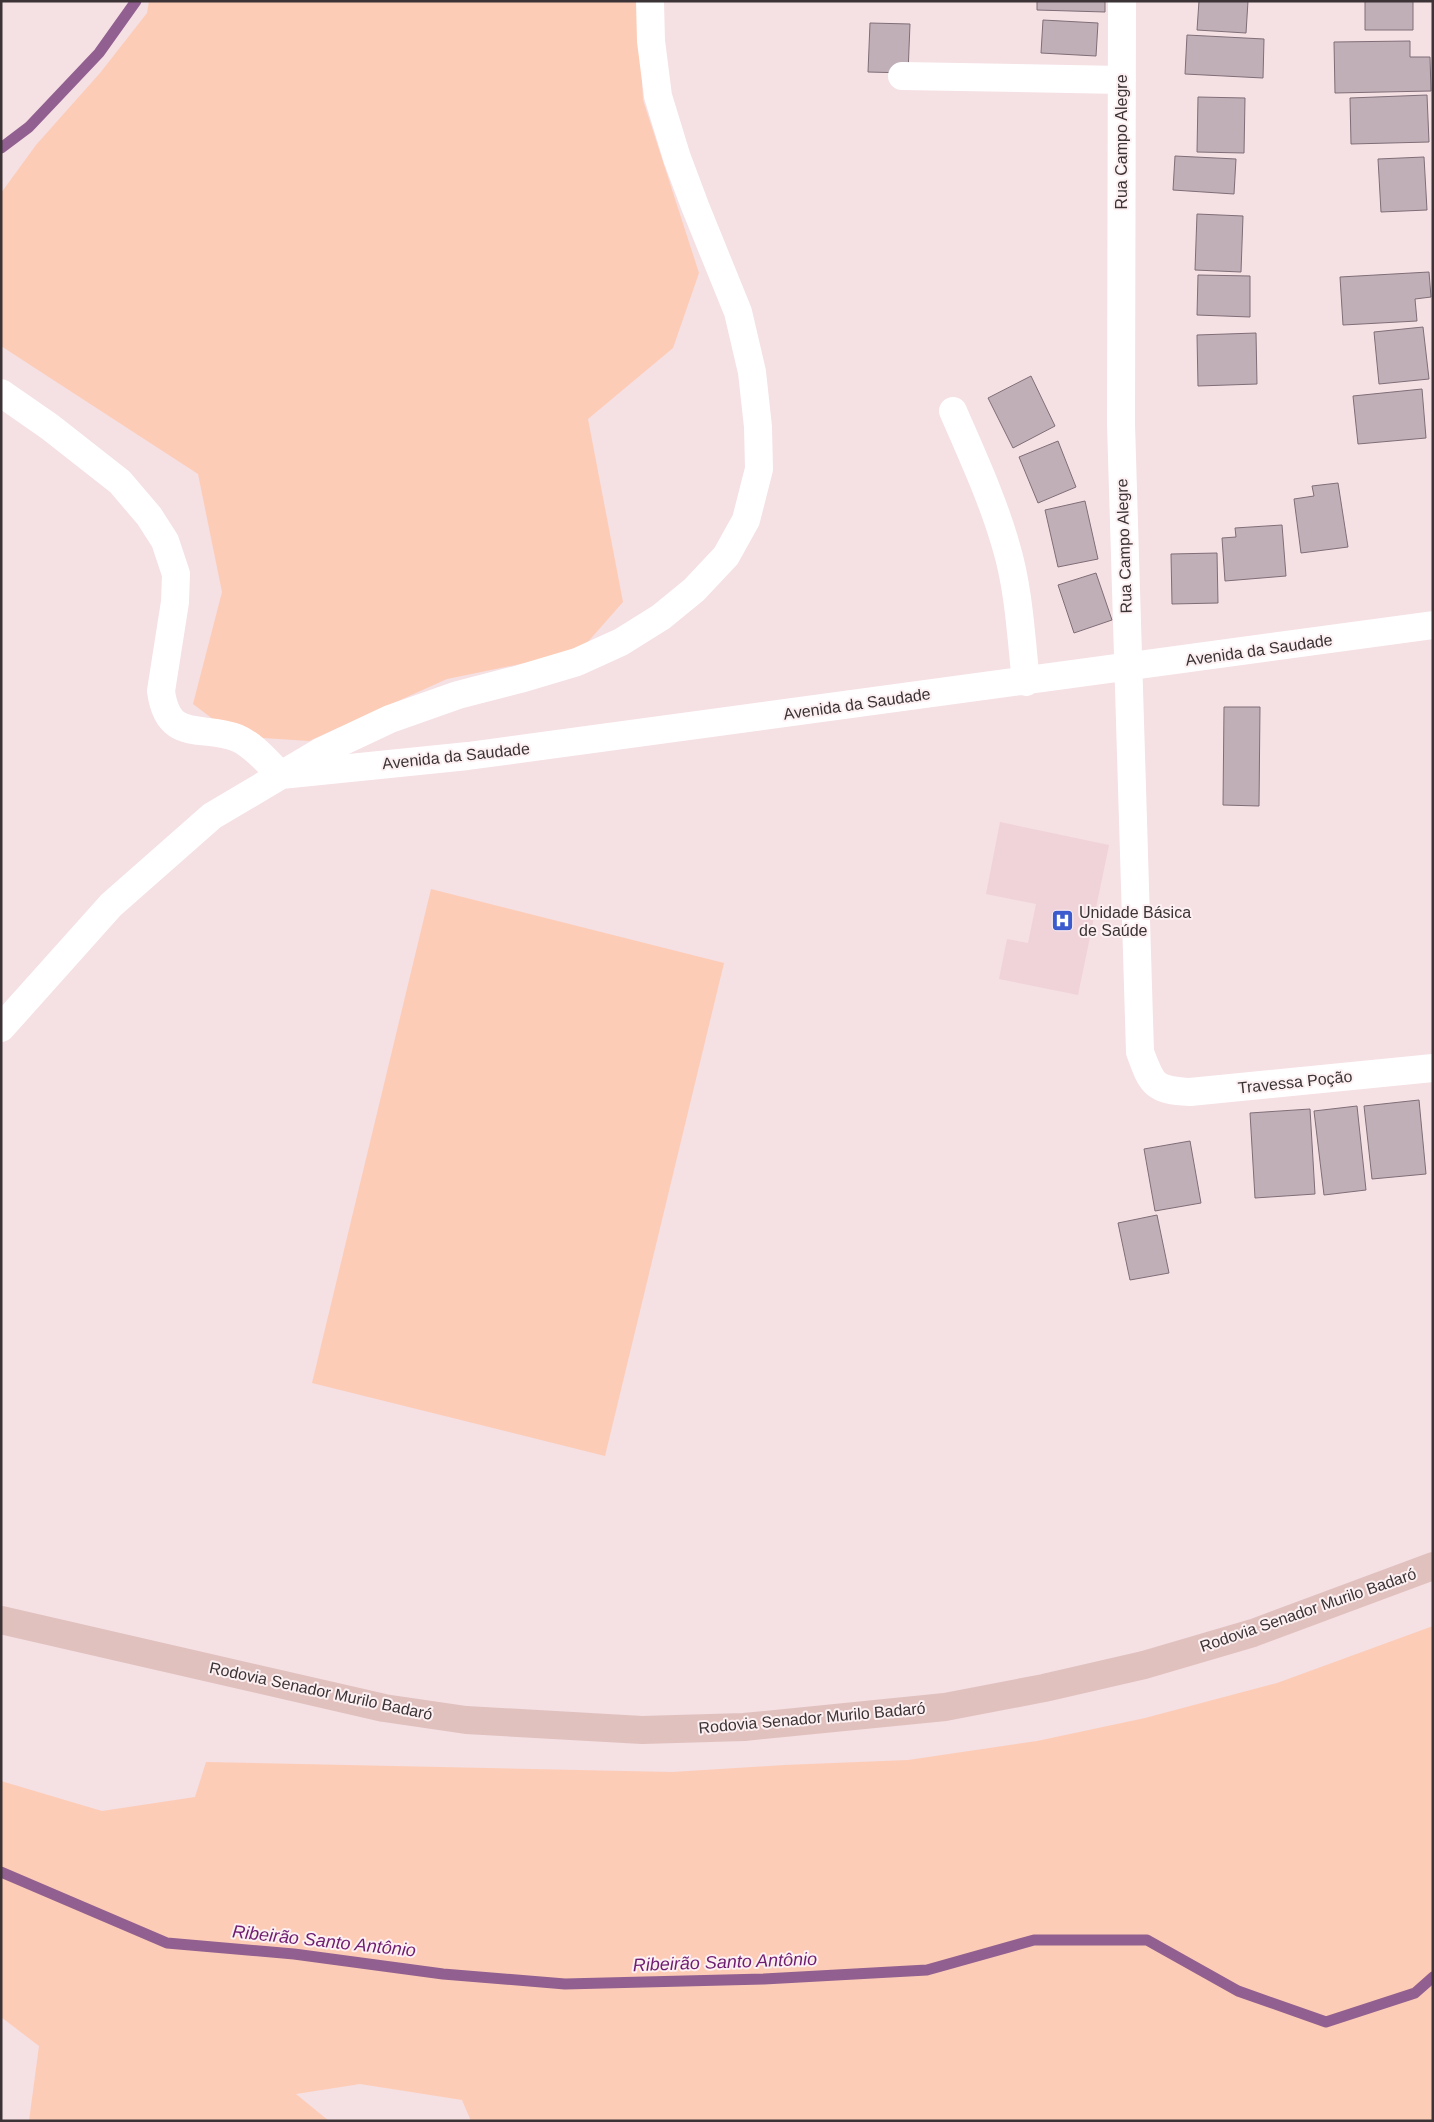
<svg xmlns="http://www.w3.org/2000/svg" width="1434" height="2122" viewBox="0 0 1434 2122" font-family="Arial,sans-serif">
	<style>
		.built { fill: #f0d3d9 }
		.green { fill: #fdccb6 }
		.lines { fill: none; stroke-linecap: round; stroke-linejoin: round }
		.stream { stroke: #916090; stroke-width: 11 }
		.building { fill: #c1afb8; stroke: #7f6e77 }
		.street { stroke: #fff; stroke-width: 28 }
		.primary { stroke: #e0c1be; stroke-width: 28 }
		.labels { text-anchor: middle; dominant-baseline: central; stroke-width: 4; stroke-linejoin: round; paint-order: stroke }
		.street-label { font-size: 16px; fill: #3b3335; stroke: #fdf0f2 }
		.poi-label { font-size: 16px; fill: #3b3335; stroke: #fdf0f2; text-anchor: start }
		.water-label { font-size: 18px; font-style: italic; fill: #6e1d70; stroke: #fdf0f2 }
	</style>
	<rect width="100%" height="100%" fill="#f5e0e4"/>
	<!-- built -->
	<path class="built" d="M1000 822 1109 845 1078 995 999 979 1007 939 1028 943 1036 904 986 894Z"/>
	<!-- green -->
	<path class="green" d="M149 1H638L643 100 699 273 673 348 588 419 623 602 579 652 447 679 309 741 263 738 222 726 193 704 222 592 198 474 1 346V193L36 145 100 73 147 13Z
		M431 889 724 963 605 1456 312 1383Z
		M1433 1626V2121H471L462 2100 360 2084 296 2094 329 2121H29L39 2046 1 2017V1781L102 1811 195 1797 206 1762 672 1772 784 1765 908 1760 1037 1741 1145 1718 1277 1683Z"/>
	<g class="lines">
		<!-- stream -->
		<path class="stream" d="M1 148 29 127 99 53 136 1
			M1 1872 167 1943 294 1954 443 1974 565 1984 764 1979 927 1970 1034 1940H1147L1238 1991 1326 2022 1415 1993 1433 1977"/>
	</g>
	<!-- building -->
	<path class="building" d="M1037 1H1105V12L1037 10Z
		M1199 1H1248L1246 33 1197 30Z
		M1365 1H1413V30H1365Z
		M1043 20 1098 23 1096 56 1041 53Z
		M870 23 910 24 908 73 868 72Z
		M1187 35 1264 39 1263 78 1185 74Z
		M1410 41V57H1430L1431 91 1335 93 1334 42Z
		M1427 95 1429 142 1351 144 1350 98Z
		M1198 97 1245 98 1244 153 1197 152Z
		M1175 156 1236 159 1234 194 1173 190Z
		M1424 157 1427 210 1381 212 1378 159Z
		M1197 214 1243 216 1241 272 1195 270Z
		M1429 272 1431 297 1415 299 1417 321 1343 325 1340 277Z
		M1198 275 1250 276V317L1197 315Z
		M1423 327 1429 379 1379 384 1374 332Z
		M1256 333 1257 384 1198 386 1197 335Z
		M1031 376 1055 426 1013 448 988 398Z
		M1422 389 1426 438 1358 444 1353 396Z
		M1058 441 1076 487 1038 503 1019 457Z
		M1338 483 1348 547 1301 553 1294 499 1314 496 1312 486Z
		M1085 501 1098 559 1058 567 1045 510Z
		M1282 525 1286 576 1225 581 1222 538 1236 537 1235 528Z
		M1217 553 1218 603 1172 604 1171 554Z
		M1096 573 1112 620 1074 633 1058 585Z
		M1224 707H1260L1259 806 1223 805Z
		M1419 1100 1426 1174 1372 1179 1364 1106Z
		M1357 1106 1366 1190 1324 1195 1314 1111Z
		M1310 1109 1315 1194 1255 1198 1250 1113Z
		M1190 1141 1201 1203 1155 1211 1144 1149Z
		M1157 1215 1169 1273 1130 1280 1118 1223Z"/>
	<g class="lines">
		<!-- street -->
		<path class="street" d="M1122 1 1121 424 1140 1052C1152 1085 1154 1090 1190 1092L1433 1068
			M902 76 1122 80
			M1 393 50 427 120 482 149 516 165 541 176 574 175 602 161 691C168 744 202 724 237 738 254 745 268 763 281 775L468 756 1433 625
			M953 411C972 455 993 500 1006 546 1019 589 1021 637 1026 682
			M1 1028 111 905 212 816 320 752 390 719 458 695 520 679 577 662 621 642 661 617 694 590 726 556 746 520 759 469 758 427 752 372 738 312 695 206 677 158 658 96 651 41 650 1"/>
		<!-- primary -->
		<path class="primary" d="M1 1620 384 1708 466 1720 642 1730 744 1727 945 1707 1044 1688 1144 1665 1253 1633 1433 1566"/>
	</g>
	<!-- icons -->
	<defs>
		<symbol id="hospital-square" viewBox="-11 -11 22 22"><rect x="-9" y="-9" width="18" height="18" rx="4" fill="#3c5bcd" stroke="#fdf0f2"/><path d="M-5-5h3v3.5h4V-5h3V5h-3V1.5h-4V5h-3Z" fill="#fff"/></symbol>
	</defs>
	<g fill-rule="evenodd">
		<use href="#hospital-square" x="1050" y="908" width="25" height="25"/>
	</g>
	<g class="labels">
		<!-- street labels -->
		<g class="street-label">
			<text transform="translate(1121 142) rotate(-90)">Rua Campo Alegre</text>
			<text transform="translate(1124 546) rotate(-92)">Rua Campo Alegre</text>
			<text transform="translate(1259 650) rotate(-8)">Avenida da Saudade</text>
			<text transform="translate(857 704) rotate(-8)">Avenida da Saudade</text>
			<text transform="translate(456 756) rotate(-6)">Avenida da Saudade</text>
			<text transform="translate(1295 1082) rotate(-6)">Travessa Poção</text>
			<text transform="translate(1308 1610) rotate(-19)">Rodovia Senador Murilo Badaró</text>
			<text transform="translate(321 1691) rotate(12)">Rodovia Senador Murilo Badaró</text>
			<text transform="translate(812 1718) rotate(-5)">Rodovia Senador Murilo Badaró</text>
		</g>
		<!-- poi labels -->
		<g class="poi-label">
			<text x="1079" y="912">Unidade Básica<tspan x="1079" dy="18">de Saúde</tspan></text>
		</g>
		<!-- water labels -->
		<g class="water-label">
			<text transform="translate(324 1941) rotate(6)">Ribeirão Santo Antônio</text>
			<text transform="translate(725 1962) rotate(-2)">Ribeirão Santo Antônio</text>
		</g>
	</g>
	<!-- border -->
	<rect width="1434" height="2122" fill="none" stroke="#3b3335" stroke-width="5"/>
</svg>
